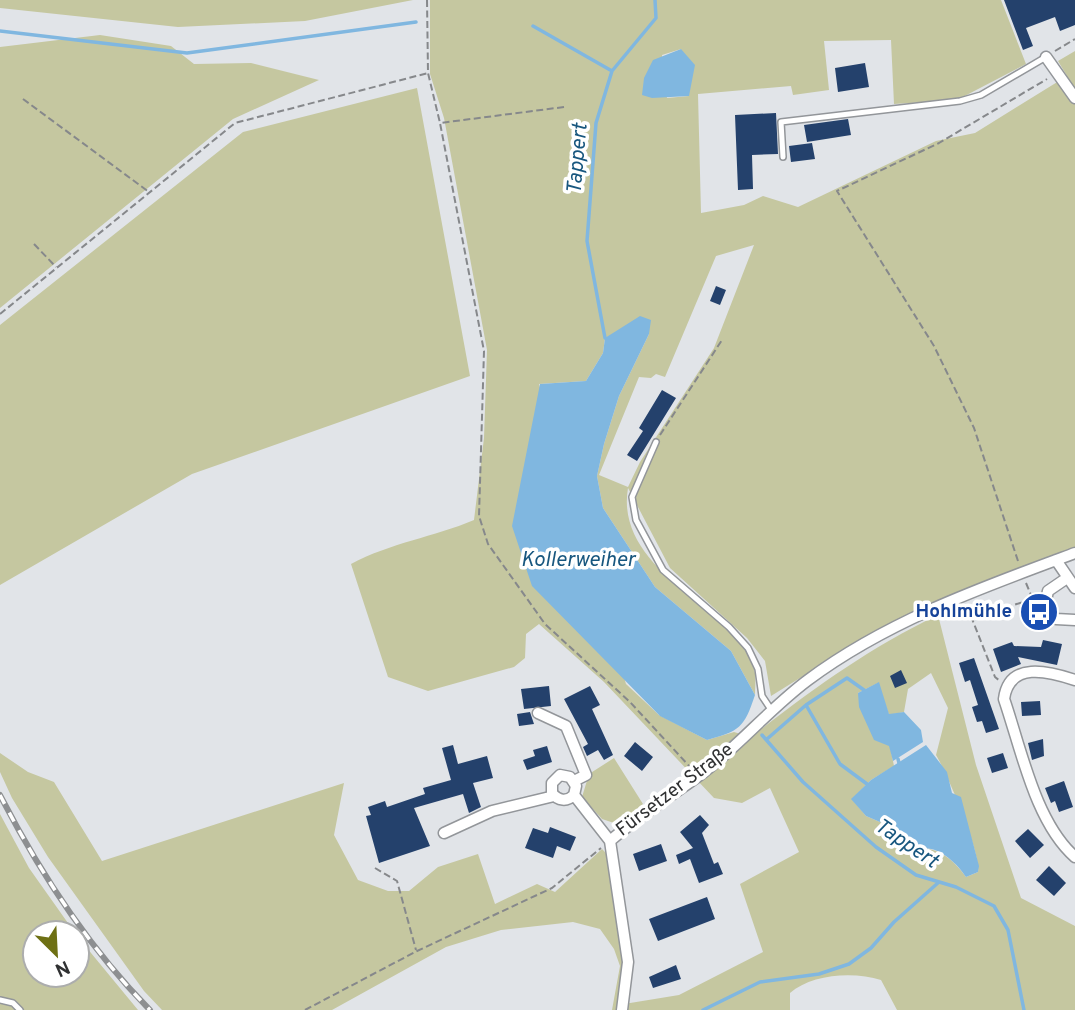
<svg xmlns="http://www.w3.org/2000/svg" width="1075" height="1010" viewBox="0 0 1075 1010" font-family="Overpass,sans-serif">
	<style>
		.green { fill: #c5c7a0; fill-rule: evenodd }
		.water { fill: #80b7e0 }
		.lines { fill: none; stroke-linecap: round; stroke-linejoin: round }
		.stream { stroke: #80b7e0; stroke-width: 3.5 }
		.building { fill: #24416c }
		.lane-casing { stroke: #93969a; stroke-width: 8 }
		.street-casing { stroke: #93969a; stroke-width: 13 }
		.path { stroke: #86888b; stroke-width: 2; stroke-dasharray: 7 3.5; stroke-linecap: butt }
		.lane { stroke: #fff; stroke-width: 5 }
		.street { stroke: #fff; stroke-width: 10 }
		.rail-casing { stroke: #8d8f91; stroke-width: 6 }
		.rail { stroke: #fff; stroke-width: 3.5; stroke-dasharray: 10; stroke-linecap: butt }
		.labels { text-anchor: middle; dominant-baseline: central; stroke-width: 7; stroke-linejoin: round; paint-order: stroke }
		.transit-label { font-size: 19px; font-weight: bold; fill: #164399; stroke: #fff; text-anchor: end }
		.street-label { font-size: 19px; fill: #303132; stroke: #fff }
		.water-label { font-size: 21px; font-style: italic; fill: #18577f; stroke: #fff }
	</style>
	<rect width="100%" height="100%" fill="#e1e4e8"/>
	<!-- green -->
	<path class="green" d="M0 0H413L305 21 178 27 0 8Z
		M430 0H1001L1026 64 957 100 894 104 891 40 824 41 829 90 793 95 791 86 698 94 701 213 744 205 763 196 798 207 936 141 975 133 1067 76 1058 61 1075 51V548L1015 570 866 637 771 696 765 661 747 638 670 568 628 488C613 575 747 614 755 673 756 680 755 688 755 695L731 651 655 587 603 508 597 476 604 444 619 396 649 334 605 338 603 353 586 381 539 384 626 684 659 715 707 740 734 732 751 737C813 689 867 649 938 615L976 765 1021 898 1075 926V1010H897L881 980C854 971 811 974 790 993V1010H612L620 966 614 949 600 929 573 922 501 930 446 947 332 1010H162L144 991 48 857 12 798 0 772V753L28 772 54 782 102 861 344 783 334 835 358 880 388 891H409L438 867 478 854 495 904 537 884 555 892 602 849 611 858 626 948 624 1004 679 995 763 952 740 884 799 852 770 788 742 803 714 798 604 682 539 624 526 634 525 658 514 667 428 691 388 677 351 564C390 543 434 537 474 520L484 438 487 350 444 118 430 74ZM681 49 689 96 667 98 662 55ZM754 245 714 348 640 462 628 487 599 475 639 377 651 378 656 374 665 377 716 256ZM931 673 948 708 936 755C947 773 981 853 978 872L966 877C956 862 937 845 918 849L895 835 887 825 866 816 852 799 871 780 894 766 890 746 858 693 878 683 889 715 904 712 908 689Z
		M100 35 171 46 194 64 251 63 319 80 233 119 0 308V47Z
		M417 88 470 376 192 474 0 585V325L243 132Z
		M614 758 643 804 620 825 602 819 582 797 589 774Z
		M0 814 29 868 75 933H35V975H77V936L138 1010H0Z"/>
	<!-- water -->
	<path class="water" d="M681 49 695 65 689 96 652 98 642 95 644 78 653 60Z
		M640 316 651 320 649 334 619 396 604 444 597 476 603 508 655 587 731 651 755 695C744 728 740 731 707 740L660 716 532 586 512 526 540 384 586 381 603 353 605 338Z
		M879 682 889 714 904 712 921 730 923 742 893 761 889 746 874 740 859 707 858 693Z
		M926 745 947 772 952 793 961 797 979 866 978 872 966 877C957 863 937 844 919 849L895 835 887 825 866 816 851 799 871 780Z"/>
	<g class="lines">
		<!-- stream -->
		<path class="stream" d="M533 26 612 71
			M0 31 187 53 416 22
			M605 338 587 241 596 123 612 71 656 18 655 0
			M806 705 847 678 864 690
			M762 735 803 782 876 847 916 875 956 887 994 906 1008 930 1024 1010
			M767 739 806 705 840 764 867 784
			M898 759 899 763
			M703 1010 760 982 819 974 849 964 871 948 894 922 939 882"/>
	</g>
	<!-- building -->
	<path class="building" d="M1004 0H1075V25L1060 31 1055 17 1026 28 1033 46 1023 50Z
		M865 63 869 87 838 92 835 68Z
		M776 113 778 154 752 155 753 189 738 190 735 115Z
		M848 119 851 135 807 142 804 125Z
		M812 143 815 159 791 162 789 146Z
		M716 286 726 290 720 305 710 301Z
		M662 390 676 398 637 461 627 455 643 431 639 428Z
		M1043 640 1062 644 1057 665 1018 657 1021 664 1001 672 993 649 1012 642 1014 646 1041 647Z
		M974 658 999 729 986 733 982 721 977 722 972 707 978 705 970 680 965 682 959 663Z
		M901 670 907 683 895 688 890 676Z
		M549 686 551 706 524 709 521 689Z
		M590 686 600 705 592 709 613 755 604 760 598 750 587 756 583 747 588 744 564 699Z
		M1040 701 1041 715 1022 716 1021 702Z
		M530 712 534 724 519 726 517 714Z
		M1043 739 1044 756 1032 760 1028 743Z
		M635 742 653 757 642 771 624 756Z
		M453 745 458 764 487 756 493 778 473 783 481 807 469 813 463 794 414 808 430 846 379 863 366 816 371 815 368 807 385 801 387 807 425 794 423 788 451 780 442 748Z
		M547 746 552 762 527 770 523 760 535 756 533 750Z
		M1003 753 1008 768 992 773 987 758Z
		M1064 781 1073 807 1059 812 1055 801 1051 803 1045 788Z
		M700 815 709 825 702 833 714 864 718 862 723 874 699 883 690 859 679 864 676 855 693 848 680 832Z
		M550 827 576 837 570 851 557 846 553 858 525 848 533 828 548 833Z
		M1028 829 1044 845 1030 858 1015 841Z
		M661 844 667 861 639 871 633 854Z
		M1049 866 1066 883 1054 896 1036 880Z
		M707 897 715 919 658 941 649 919Z
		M676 965 681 979 653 988 649 977Z"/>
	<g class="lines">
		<defs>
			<path id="lane" d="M783 157 781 122 960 101 981 95 1046 57
				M656 442 632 497 636 520 663 570 729 627 748 648 758 669 762 696 772 711
				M0 1000 13 1003 20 1010"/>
			<path id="street" d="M1046 57 1075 98
				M1056 560 1075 588
				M1067 578 1048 591 1045 605 1056 619 1075 620
				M1075 680C1048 671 1009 661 1004 699 1021 748 1035 822 1075 857
				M538 713 566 726 586 775 574 781
				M574 795C567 802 558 801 552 793V783L560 775 570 777 576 786 574 795 610 841
				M444 833 492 811 554 796
				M622 1010 628 962 610 841C638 816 670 797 700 775 738 747 769 709 808 680 887 621 983 587 1075 553"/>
		</defs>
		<!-- lane casing -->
		<use href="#lane" class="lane-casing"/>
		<!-- street casing -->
		<use href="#street" class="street-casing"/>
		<!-- path -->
		<path class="path" d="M427 0 428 73 440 123
			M1055 51 1075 39
			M23 99 149 192
			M564 107 440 123 484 351 479 516 488 544 545 624 630 702 691 768
			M34 244 56 267
			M0 314 235 123 428 73
			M660 435 722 340
			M1018 561 974 428 934 346 837 191 939 143 1047 79
			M1026 583 1033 600
			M967 606 995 677 1000 681
			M975 617 1033 599
			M375 868 397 881 416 950
			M305 1010 417 951 552 888 601 848"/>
		<!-- lane -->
		<use href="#lane" class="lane"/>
		<!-- street -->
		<use href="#street" class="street"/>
		<defs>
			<path id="rail" d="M0 795C39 871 89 948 150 1010"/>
		</defs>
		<!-- rail casing -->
		<use href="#rail" class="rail-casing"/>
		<!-- rail -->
		<use href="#rail" class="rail"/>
	</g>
	<!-- icons -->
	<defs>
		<symbol id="bus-disc" viewBox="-11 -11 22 22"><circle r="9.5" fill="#1a4fb4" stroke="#fff"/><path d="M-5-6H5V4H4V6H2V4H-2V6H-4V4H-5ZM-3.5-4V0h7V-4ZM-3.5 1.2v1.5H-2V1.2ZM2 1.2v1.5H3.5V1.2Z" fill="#fff"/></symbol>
	</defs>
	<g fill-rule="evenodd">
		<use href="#bus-disc" x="1017" y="590" width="44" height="44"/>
	</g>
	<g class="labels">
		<!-- transit labels -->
		<g class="transit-label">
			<text x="1012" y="612">Hohlmühle</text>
		</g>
		<!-- street labels -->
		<g class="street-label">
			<text transform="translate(675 790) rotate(-37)">Fürsetzer Straße</text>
		</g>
		<!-- water labels -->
		<g class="water-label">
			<text transform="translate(578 159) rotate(-85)">Tappert</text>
			<text x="578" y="560">Kollerweiher</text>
			<text transform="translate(906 844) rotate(34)">Tappert</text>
		</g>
	</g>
	<!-- north arrow -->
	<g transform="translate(56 954) rotate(156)"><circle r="33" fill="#ffffff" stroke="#acadad" stroke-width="2"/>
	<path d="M0-5L12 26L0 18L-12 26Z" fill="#6e7014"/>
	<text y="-10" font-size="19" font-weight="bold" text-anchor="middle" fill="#303132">N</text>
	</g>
</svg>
